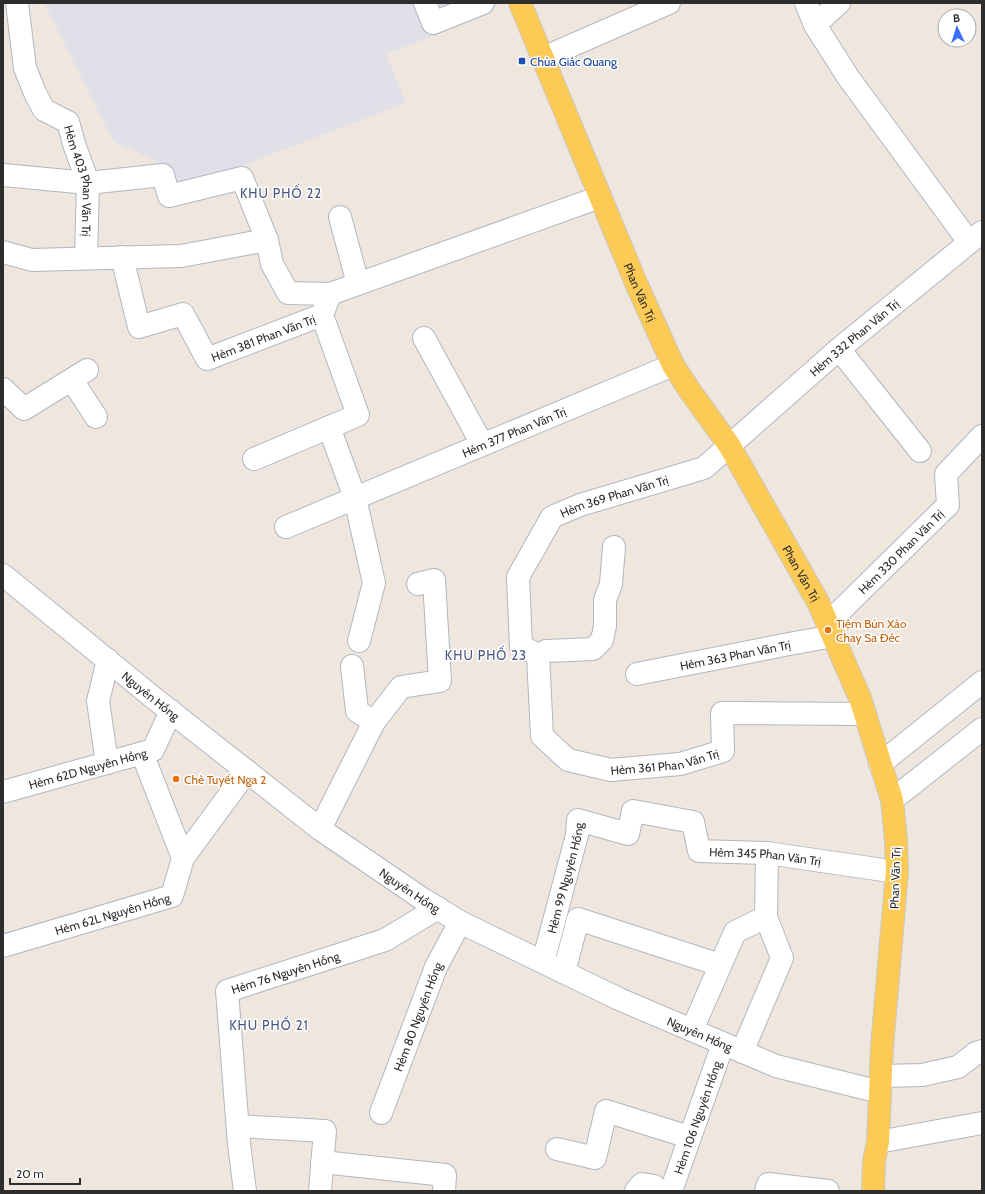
<svg xmlns="http://www.w3.org/2000/svg" width="985" height="1194" viewBox="0 0 985 1194" font-family="Cabin,sans-serif">
	<style>
		.industrial { fill: #e1dfe7 }
		.lines { fill: none; stroke-linecap: round; stroke-linejoin: round }
		.minor-casing { stroke: #b2b6c1; stroke-width: 24 }
		.major-casing { stroke: #c8c8c8; stroke-width: 24 }
		.minor { stroke: #fff; stroke-width: 22 }
		.major { stroke: #fdca55; stroke-width: 22 }
		.transit-dot { fill: #1a4fb4; stroke: #fff; stroke-width: 1.5 }
		.food-dot { fill: #e8710a; stroke: #fff; stroke-width: 1.5 }
		.labels { text-anchor: middle; dominant-baseline: central; stroke-width: 3; stroke-linejoin: round; paint-order: stroke }
		.transit-label { font-size: 12px; fill: #164399; stroke: #fff; text-anchor: start }
		.street-label { font-size: 12px; fill: #2d2d2d; stroke: #fff }
		.food-label { font-size: 12px; fill: #c56008; stroke: #fff; text-anchor: start }
		.neighbourhood-label { font-size: 13px; letter-spacing: 1px; fill: #485782; stroke: #fff }
	</style>
	<rect width="100%" height="100%" fill="#efe7de"/>
	<!-- industrial -->
	<path class="industrial" d="M44 3H486L490 14 386 54 406 103 170 193 155 160 113 141Z"/>
	<g class="lines">
		<defs>
			<g id="minor">
				<path id="s1" d="M17 3 25 68 35 93 44 110 68 122 74 144 88 183 86 258"/>
				<path d="M425 3 433 23 483 3"/>
				<path d="M806 3 815 25 848 77 969 242"/>
				<path d="M815 25 839 3"/>
				<path d="M543 58 669 3"/>
				<path d="M3 175 88 183 163 175 169 196 242 178 267 240"/>
				<path d="M340 217 358 284"/>
				<path d="M3 252 32 260 181 256 267 240 272 264 288 293 330 294 600 197"/>
				<path id="s2" d="M122 257 139 327 183 314 207 359 322 315 330 294"/>
				<path d="M424 338 482 444"/>
				<path d="M839 349 920 451"/>
				<path d="M72 380 96 417"/>
				<path d="M3 389 24 409 87 370"/>
				<path d="M329 427 355 498 374 583 359 641"/>
				<path d="M254 459 358 415 322 315"/>
				<path id="s3" d="M286 527 673 365"/>
				<path id="s4" d="M3 575 155 699 320 829 424 900 460 922 619 999 776 1066 880 1092"/>
				<path id="s5" d="M828 623 948 505 946 474 982 436"/>
				<path id="s6" d="M538 655 521 646 518 577 552 517 580 505 704 468 839 349 982 232"/>
				<path id="s7" d="M538 655 542 736 568 760 611 770 680 764 723 751 722 713 864 714"/>
				<path d="M538 655 546 651 593 649 602 640 605 626V600L611 584 614 547"/>
				<path id="s8" d="M637 674 789 644 834 636"/>
				<path d="M374 722 401 687 440 681 434 580 418 584"/>
				<path d="M142 753 183 858"/>
				<path d="M107 763 98 701 108 660"/>
				<path d="M880 764 982 682"/>
				<path id="s9" d="M3 792 153 750 171 711"/>
				<path d="M892 800 982 729"/>
				<path d="M320 829 374 722 357 711 352 666"/>
				<path id="s10" d="M3 946 172 896 183 858 247 771"/>
				<path id="s11" d="M543 962 577 835 578 820 628 834 633 811 693 822 699 851 767 853 897 872"/>
				<path d="M564 972 578 919 720 965"/>
				<path d="M692 1030 735 932 766 917"/>
				<path d="M742 1052 782 958 766 917 767 853"/>
				<path d="M881 1076 922 1075 958 1067 976 1053 982 1051"/>
				<path id="s12" d="M381 1113 436 967 460 922"/>
				<path d="M238 1126 325 1131 320 1191"/>
				<path d="M878 1142 982 1123"/>
				<path d="M557 1149 595 1158 606 1111 689 1137"/>
				<path d="M322 1162 445 1175 444 1191"/>
				<path id="s13" d="M245 1191 239 1144 227 991 385 940 438 908"/>
				<path d="M636 1191 642 1184 654 1186 659 1191"/>
				<path id="s14" d="M671 1191 723 1044"/>
				<path d="M766 1191 768 1184 828 1191"/>
			</g>
			<g id="major">
				<path id="s15" d="M520 3 636 283 673 365 690 391 729 445 818 602 860 698 892 800 896 840 897 872 882 1047 878 1142 874 1161 873 1191"/>
			</g>
		</defs>
		<!-- minor casing -->
		<use href="#minor" class="minor-casing"/>
		<!-- major casing -->
		<use href="#major" class="major-casing"/>
		<!-- minor -->
		<use href="#minor" class="minor"/>
		<!-- major -->
		<use href="#major" class="major"/>
	</g>
	<!-- markers -->
	<rect class="transit-dot" x="518" y="57" width="8" height="8" rx="2"/>
	<g class="food-dot">
		<circle cx="828" cy="630" r="4"/>
		<circle cx="176" cy="779" r="4"/>
	</g>
	<g class="labels">
		<!-- transit labels -->
		<g class="transit-label">
			<text x="530" y="61">Chùa Giác Quang</text>
		</g>
		<!-- street labels -->
		<g class="street-label">
			<text stroke="none"><textPath href="#s1" startOffset="199">Hẻm 403 Phan Văn Trị</textPath></text>
			<text stroke="none"><textPath href="#s15" startOffset="313">Phan Văn Trị</textPath></text>
			<text stroke="none"><textPath href="#s2" startOffset="229">Hẻm 381 Phan Văn Trị</textPath></text>
			<text stroke="none"><textPath href="#s6" startOffset="516">Hẻm 332 Phan Văn Trị</textPath></text>
			<text stroke="none"><textPath href="#s3" startOffset="247">Hẻm 377 Phan Văn Trị</textPath></text>
			<text stroke="none"><textPath href="#s6" startOffset="223">Hẻm 369 Phan Văn Trị</textPath></text>
			<text stroke="none"><textPath href="#s5" startOffset="102">Hẻm 330 Phan Văn Trị</textPath></text>
			<text stroke="none"><textPath href="#s15" startOffset="638">Phan Văn Trị</textPath></text>
			<text stroke="none"><textPath href="#s8" startOffset="100">Hẻm 363 Phan Văn Trị</textPath></text>
			<text stroke="none"><textPath href="#s4" startOffset="191">Nguyên Hồng</textPath></text>
			<text stroke="none"><textPath href="#s7" startOffset="215">Hẻm 361 Phan Văn Trị</textPath></text>
			<text stroke="none"><textPath href="#s9" startOffset="88">Hẻm 62D Nguyên Hồng</textPath></text>
			<text stroke="none"><textPath href="#s11" startOffset="379">Hẻm 345 Phan Văn Trị</textPath></text>
			<text transform="translate(895 878) rotate(-88)">Phan Văn Trị</text>
			<text stroke="none"><textPath href="#s11" startOffset="87">Hẻm 99 Nguyên Hồng</textPath></text>
			<text stroke="none"><textPath href="#s4" startOffset="515">Nguyên Hồng</textPath></text>
			<text stroke="none"><textPath href="#s10" startOffset="114">Hẻm 62L Nguyên Hồng</textPath></text>
			<text stroke="none"><textPath href="#s13" startOffset="262">Hẻm 76 Nguyên Hồng</textPath></text>
			<text stroke="none"><textPath href="#s12" startOffset="103">Hẻm 80 Nguyên Hồng</textPath></text>
			<text stroke="none"><textPath href="#s4" startOffset="839">Nguyên Hồng</textPath></text>
			<text stroke="none"><textPath href="#s14" startOffset="78">Hẻm 106 Nguyên Hồng</textPath></text>
		</g>
		<!-- food labels -->
		<g class="food-label">
			<text x="836" y="623">Tiệm Bún Xào<tspan x="836" dy="14">Chay Sa Đéc</tspan></text>
			<text x="184" y="779">Chè Tuyết Nga 2</text>
		</g>
		<!-- neighbourhood labels -->
		<g class="neighbourhood-label">
			<text x="281" y="193">KHU PHỐ 22</text>
			<text x="486" y="655">KHU PHỐ 23</text>
			<text x="269" y="1025">KHU PHỐ 21</text>
		</g>
	</g>
	<!-- border -->
	<rect width="985" height="1194" fill="none" stroke="#2d2d2d" stroke-width="8"/>
	<!-- north arrow -->
	<g transform="translate(957 28) rotate(356)"><circle r="19" fill="#ffffff" stroke="#ababab"/>
	<path d="M0-3L7 15L0 10L-7 15Z" fill="#3b6eff"/>
	<text y="-6" font-size="11" font-weight="bold" text-anchor="middle" fill="#2d2d2d">B</text>
	</g>
	<!-- scale -->
	<path d="M10 1178v6h70v-6" fill="none" stroke="#2d2d2d" stroke-width="2"/>
	<text x="16" y="1178" font-size="12" fill="#2d2d2d" stroke="#ffffff" stroke-width="3" paint-order="stroke">20 m</text>
</svg>
